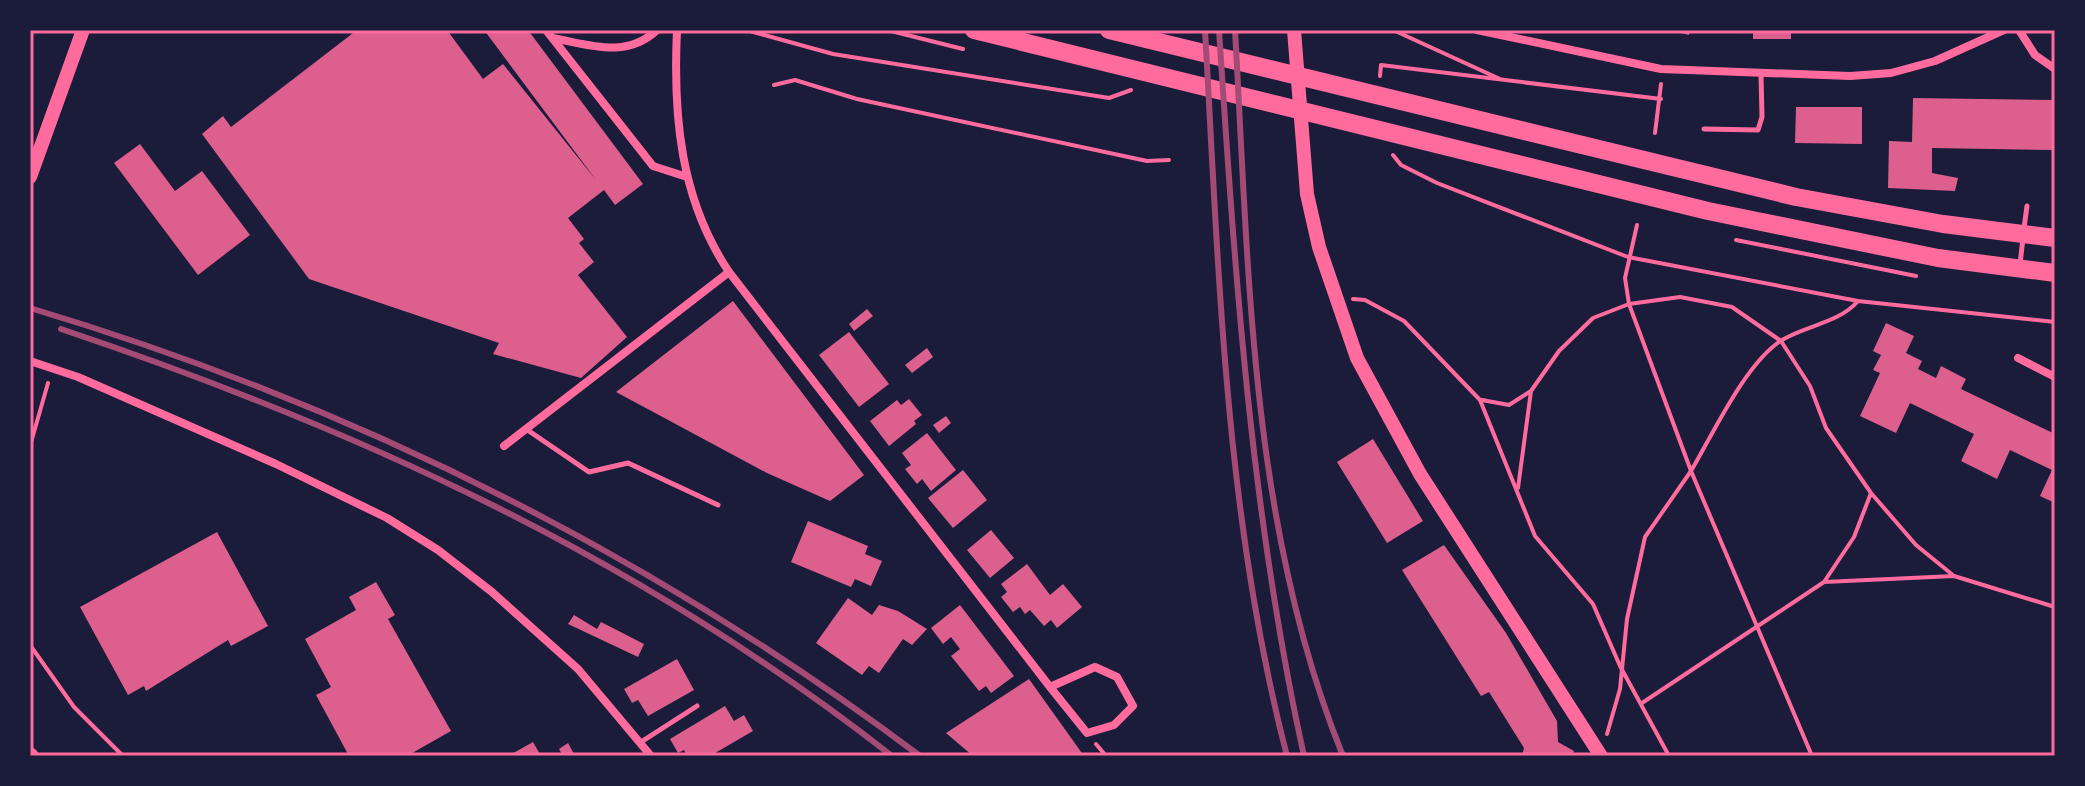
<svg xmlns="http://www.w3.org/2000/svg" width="2085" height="786" viewBox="0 0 2085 786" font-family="Signika,sans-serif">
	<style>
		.building { fill: #dd5f8e }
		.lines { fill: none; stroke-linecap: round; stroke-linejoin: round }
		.path { stroke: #ff6b9d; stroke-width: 4 }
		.service { stroke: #ff6b9d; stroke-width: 5 }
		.minor { stroke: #ff6b9d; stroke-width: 8 }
		.tertiary { stroke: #ff6b9d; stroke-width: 14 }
		.primary { stroke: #ff6b9d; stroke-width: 18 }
		.rail { stroke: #a44b75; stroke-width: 6 }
		.neatline { fill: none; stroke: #ff6b9d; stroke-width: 3 }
	</style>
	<rect width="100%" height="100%" fill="#1b1b3a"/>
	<!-- building -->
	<path class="building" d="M357 30H447L483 79 503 64 596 180 484 30H528L643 184 615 205 604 190 568 218 584 239 579 243 594 262 578 275 627 337 581 378 493 354 499 343 309 279 202 134 223 116 231 127Z
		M1669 30H1690L1689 35Z
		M1753 30H1791V39H1753Z
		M1913 98 2055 100V150L1932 148V173L1958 178 1955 191 1888 188 1889 141 1912 142Z
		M1796 107H1862V144L1795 143Z
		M140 144 175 191 202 171 250 235 198 275 114 163Z
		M733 301 864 475 830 501 767 473 616 392Z
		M867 309 873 316 854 331 849 324Z
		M1886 323 1914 336 1906 353 1922 361 1918 369 1936 378 1941 366 1966 379 1961 389 2055 434V503L2040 496 2052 470 2010 450 1997 479 1961 461 1974 434 1910 403 1896 433 1860 416 1880 373 1873 370 1881 355 1873 351Z
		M849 332 889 384 859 407 819 355Z
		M927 348 933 357 912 373 905 365Z
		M909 399 922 415 914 421 916 424 889 446 870 421 897 400 901 405Z
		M946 416 951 423 939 433 933 425Z
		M927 433 956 470 931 491 922 479 917 484 905 469 911 465 902 453Z
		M1373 439 1423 521 1387 543 1337 462Z
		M963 470 987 500 953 528 928 498Z
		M808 521 868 546 865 554 882 561 871 586 855 579 851 587 791 562Z
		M991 530 1014 558 990 578 967 550Z
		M217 532 268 626 231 646 228 640 146 691 144 686 128 695 80 607Z
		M1444 545 1506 633 1557 721 1558 742 1574 751 1572 756H1522L1524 748 1489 692 1481 696 1402 570Z
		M1027 564 1050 595 1063 584 1082 607 1057 628 1051 620 1044 626 1030 610 1025 614 1020 607 1013 612 1001 597 1007 592 1001 584Z
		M376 582 395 615 388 619 451 731 407 756H349L316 695 331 687 305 639 356 610 349 597Z
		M848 598 872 615 879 605 898 611 927 629 912 645 903 639 879 673 869 666 862 675 816 643Z
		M960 605 1014 676 991 693 986 686 979 691 951 656 960 649 951 637 943 644 931 628Z
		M574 615 597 629 601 622 644 644 638 657 568 624Z
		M677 659 694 690 648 716 638 700 632 703 624 689Z
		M1029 679 1084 756H973L946 733Z
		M725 706 734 721 744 715 753 731 710 756H687L684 750 678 753 670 739Z
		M533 742 541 756H508Z
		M568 743 575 756H563L559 749Z"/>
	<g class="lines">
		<!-- path -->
		<path class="path" d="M746 30 833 54 1109 98 1131 90
			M887 30 963 49
			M1393 30 1500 79
			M1380 76 1381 65 1661 99
			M774 85 795 80 857 99 1147 161 1169 160
			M1655 133 1661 84
			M1393 155 1401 165 1437 183 1628 257 1858 301 2055 322
			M1736 240 1916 276
			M1353 299 1365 300 1404 321 1480 400 1535 536 1593 604 1620 666 1669 756
			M1482 400 1509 405 1531 391
			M30 446 48 383
			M1518 488 1531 391 1559 351 1593 318 1629 304 1680 297 1732 307 1781 341 1810 386 1826 428 1871 493 1916 545 1954 576 2055 607
			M1824 582 1854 537 1871 493
			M30 645 74 707 123 756
			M1642 703 1824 582 1954 576
			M1607 734 1620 689 1627 619 1645 537 1691 471 1629 304 1625 278 1637 225
			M1096 744 1106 756
			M1812 756 1691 471C1713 434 1746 362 1782 340 1807 325 1839 323 1858 301"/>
		<!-- service -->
		<path class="service" d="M1704 129 1758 130 1762 117 1761 75
			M2024 228 2027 206
			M2020 264 2023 238
			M526 429 589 472 628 463 718 505
			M641 742 697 706"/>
		<!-- minor -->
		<path class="minor" d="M546 30 653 166 687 177
			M677 30C673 115 680 199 729 272L1050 687 1087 733 1114 725 1133 706 1117 677 1095 667 1050 687
			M1477 30 1661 69 1850 76 1891 73 1935 61 2004 30
			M2019 30 2035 55 2055 69
			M553 38C591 45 626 59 657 30
			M2018 358 2055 377
			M30 361 78 377 276 464 387 518 438 550 492 592 578 669 651 756
			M504 446 729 272"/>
		<!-- tertiary -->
		<path class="tertiary" d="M1294 30 1307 194 1319 247 1357 358 1420 474 1601 756
			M30 177 83 30
			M30 754 32 756"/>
		<!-- primary -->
		<path class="primary" d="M974 30 1708 211 1938 258 2055 273
			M1109 30 1796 197 1943 224 2055 238"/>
		<!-- rail -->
		<path class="rail" d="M1205 30C1219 274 1225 518 1287 756
			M1219 30C1235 274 1251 516 1304 756
			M1235 30C1249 273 1250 527 1343 756
			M30 308C354 405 649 553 920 756
			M61 329C364 431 639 558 892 756"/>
	</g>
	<!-- border -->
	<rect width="2085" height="786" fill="none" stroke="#1b1b3a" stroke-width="64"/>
	<rect x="32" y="32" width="2021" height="722" class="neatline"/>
</svg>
